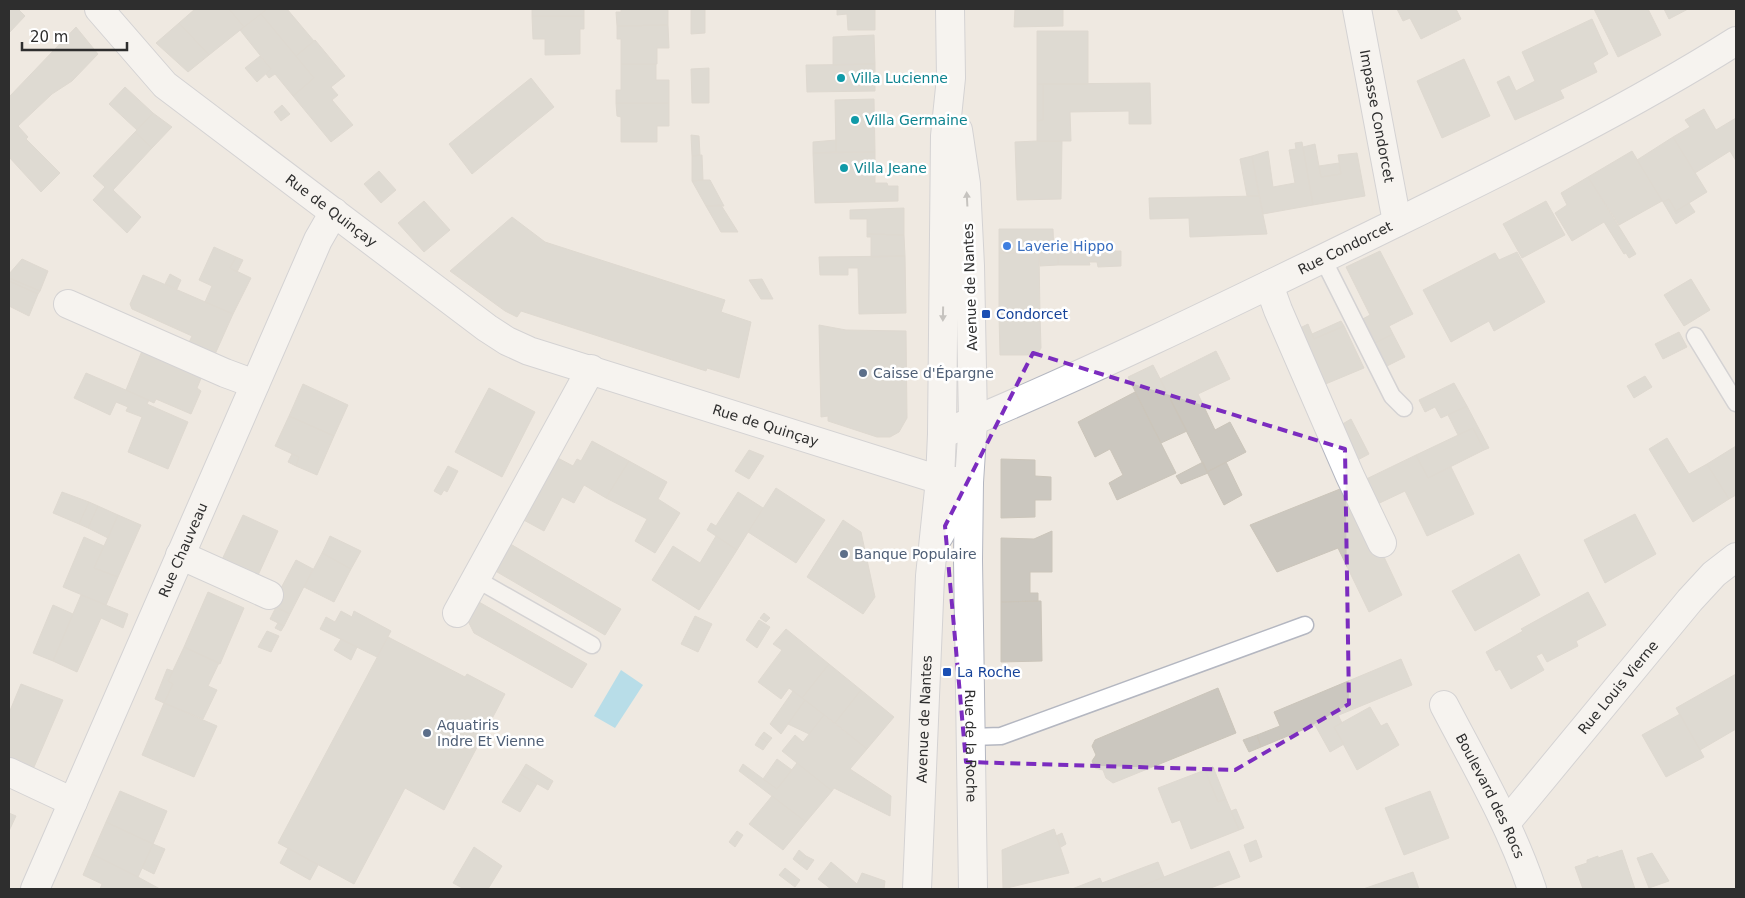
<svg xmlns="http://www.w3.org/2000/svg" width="1745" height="898" viewBox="0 0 1745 898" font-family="'DejaVu Sans',sans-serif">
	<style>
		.water { fill: #75cff0 }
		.building { fill: #cbc7bf; stroke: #cbc5ba }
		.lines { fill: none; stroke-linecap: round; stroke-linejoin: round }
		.lane-casing { stroke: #b4b7c1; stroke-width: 19 }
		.street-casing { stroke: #b4b7c1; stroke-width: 30 }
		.secondary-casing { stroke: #b4b7c1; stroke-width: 30 }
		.lane { stroke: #fff; stroke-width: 16 }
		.street { stroke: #fff; stroke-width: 28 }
		.secondary { stroke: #fff; stroke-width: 28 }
		.oneway { fill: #969696 }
		.marked { fill: none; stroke: #7b2cbf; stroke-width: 4; stroke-dasharray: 10 6; stroke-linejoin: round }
		.culture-dot { fill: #0f9aa8; stroke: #fff; stroke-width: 2 }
		.shop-dot { fill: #3f7fe0; stroke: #fff; stroke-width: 2 }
		.transit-dot { fill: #1a4fb4; stroke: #fff; stroke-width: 2 }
		.service-dot { fill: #5c6f8a; stroke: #fff; stroke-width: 2 }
		.labels { text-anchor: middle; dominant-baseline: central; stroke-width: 5; stroke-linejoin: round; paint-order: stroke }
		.culture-label { font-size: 14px; fill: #0d838f; stroke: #fff; text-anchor: start }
		.street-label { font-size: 14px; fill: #2e2e2e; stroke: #fff }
		.shop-label { font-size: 14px; fill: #366cbe; stroke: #fff; text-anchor: start }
		.transit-label { font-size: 14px; fill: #164399; stroke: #fff; text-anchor: start }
		.service-label { font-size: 14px; fill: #4e5e75; stroke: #fff; text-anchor: start }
	</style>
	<rect width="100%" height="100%" fill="#efe9e1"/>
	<!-- water -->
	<path class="water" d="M621 670 643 685 615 728 594 716Z"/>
	<!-- building -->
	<path class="building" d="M9 9H18L25 16 9 33Z
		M195 9H229L244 27 209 55 179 23Z
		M229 9H267L244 27Z
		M267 9H287L314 41 296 56 261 14Z
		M532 9H584V16H532Z
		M621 9H668V25L617 26 616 12H621Z
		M691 9H705V33L691 34Z
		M837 9H875V30H848L847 14 837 15Z
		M1015 9H1063V26L1014 27Z
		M1397 9H1456L1461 19 1421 39 1410 18 1403 21Z
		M1594 9H1648L1661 35 1618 57Z
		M1664 9H1688L1669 19Z
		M261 14 314 78 293 96 275 74 269 78 266 74 271 69 240 30Z
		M532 16H584V29H580V54L545 55V39H533Z
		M1592 19 1608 54 1593 63 1597 72 1560 90 1564 98 1515 120 1497 82 1509 76 1516 91 1535 81 1522 52Z
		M179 23 209 55 188 72 156 43Z
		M668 25 669 48H657V64H621V39H617V26Z
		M76 27 98 54 72 81 52 94 18 126 28 137 26 139 60 173 41 192 9 157V97Z
		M1037 31H1088V84H1037Z
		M874 35 875 64 833 65V37Z
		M315 40 345 76 331 87 338 95 332 100 353 125 331 142 293 96 314 78 296 56Z
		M260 56 271 69 257 82 245 68Z
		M1464 59 1490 116 1442 138 1417 81Z
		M621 64H656V80H669V103H616V90H621Z
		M875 64V91L807 92 806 65Z
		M709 68V103H692L691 69Z
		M531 78 554 107 472 174 449 144Z
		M1150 83 1151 124H1129V111L1070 112 1071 141H1037V121L1043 120V84Z
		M1037 84H1043V120L1037 121Z
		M125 87 153 113 137 130 109 104Z
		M874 99 875 152H836L835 100Z
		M616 103H669V126H657V142H621V117L617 116Z
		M282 105 290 114 281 121 274 112Z
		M1704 109 1716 130 1736 118V161L1730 151 1695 173 1673 137 1690 127 1685 120Z
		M153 113 172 127 152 148 135 132Z
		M135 132 152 148 113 190 141 217 127 233 93 200 105 187 93 176Z
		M691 135 699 136 700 155 692 156Z
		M1673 137 1707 192 1676 211 1669 199 1663 202 1637 160Z
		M836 140V152L813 153V142Z
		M1037 141H1062L1061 199 1017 200 1015 142Z
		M1302 142 1313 205 1263 214 1252 156 1268 151 1273 187 1295 183 1289 150 1296 149 1295 143Z
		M1315 144 1321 177 1341 174 1338 155 1357 153 1365 196 1313 205 1303 147Z
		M1632 151 1662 201 1619 225 1588 177Z
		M875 152V183H887L888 186H898V201L815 203 813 153Z
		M702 155 703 180 692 181V156Z
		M1252 156 1259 196H1247L1240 159Z
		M1339 163 1341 174 1321 177 1319 166Z
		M379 171 396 190 381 203 364 184Z
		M1588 177 1636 254 1629 258 1626 253 1624 254 1604 222 1572 241 1555 213 1567 205 1561 193Z
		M703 180H710L724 206H706L692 181Z
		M1259 196 1267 234 1190 237 1189 218 1150 219 1149 198Z
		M1669 199 1676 211 1689 203 1695 212 1676 224 1663 202Z
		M424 201 450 230 424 252 398 223Z
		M1546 201 1565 235 1522 258 1503 224Z
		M721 205 738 232H721L706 206Z
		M904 208V235L867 234V219H850V210Z
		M512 217 545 242 725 300 721 312 751 322 739 378 707 368 706 371 521 311 517 317 505 311 450 271Z
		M999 229H1053L1054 252 999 253Z
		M867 234 904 235 905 256 871 257V237H867Z
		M214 247 236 257 230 268 251 278 233 314 205 302 212 286 199 280Z
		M1121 251V266L1098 267 1097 262H1089L1090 265H1058V252Z
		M1380 251 1413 314 1389 326 1393 334 1371 345 1359 321 1370 315 1346 267Z
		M1058 252V265L1040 266 1039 253Z
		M1517 252 1545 302 1494 331 1489 321 1451 342 1423 290 1495 253 1499 260Z
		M999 253H1039L1040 315H999Z
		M905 256 906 313 859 314 858 268H848V275H820L819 257Z
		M236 257 243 260 237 272 230 268Z
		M22 259 48 271 40 291 9 278V274Z
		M170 274 181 280 177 289 165 284Z
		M143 275 233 314 212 361 185 351 192 336 132 309 130 304Z
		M9 278 40 291 38 294 9 281Z
		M762 279 773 299H761L749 280Z
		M1691 279 1710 310 1684 326 1664 295Z
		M9 281 38 294 29 316 9 306Z
		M999 315H1040L1041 348 1037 355H1000Z
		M1341 321 1344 326 1314 339 1312 334Z
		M1308 324 1314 339 1344 326 1364 368 1316 388 1292 332Z
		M819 325 846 330 906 331 907 418 899 432 890 437H877L828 421V416L821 417Z
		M1679 332 1687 347 1663 359 1655 344Z
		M1393 334 1405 357 1383 368 1371 345Z
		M142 351 202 376 197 388 201 391 191 414 156 399 154 403 126 390Z
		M1216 351 1230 379 1198 394 1215 430 1230 422 1246 452 1207 472 1160 379Z
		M1153 365 1187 431 1161 443 1128 377Z
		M86 373 149 400 147 404 188 422 168 469 128 452 142 417 126 411 128 407 116 402 110 415 74 398Z
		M1645 376 1652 387 1634 398 1627 386Z
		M1454 383 1467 406 1441 418 1435 407 1425 412 1419 400Z
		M303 384 348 405 334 436 289 416Z
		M489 388 535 412 502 477 455 452Z
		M1135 392 1176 473 1117 500 1109 483 1123 475 1110 449 1095 457 1078 422Z
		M1467 406 1489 448 1484 450 1473 428 1458 435 1448 415Z
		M289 416 334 436 317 475 296 466 299 457 275 446Z
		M1351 419 1369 454 1350 464 1334 429Z
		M1473 428 1484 450 1428 478 1416 455Z
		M1667 438 1689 474 1707 464 1729 499 1693 522 1649 449Z
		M592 441 629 461 606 498 584 485 574 503 562 497 544 531 520 518 554 456 573 466 577 459 581 461Z
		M1736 446V495L1729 499 1707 464Z
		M749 450 764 456 749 479 735 471Z
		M292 454 299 457 296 466 288 462Z
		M1416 455 1428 478 1451 467 1474 514 1427 536 1405 491 1369 508 1358 483Z
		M1001 459 1035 460V476L1051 477V500H1035V517L1001 518Z
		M629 461 667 482 658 499 680 513 655 553 635 541 647 519 606 498Z
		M1203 462 1208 473 1181 484 1176 476Z
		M1226 462 1242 495 1224 505 1207 472Z
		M448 466 458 471 447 492 444 490 441 495 434 491Z
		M1350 485 1402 595 1369 612 1338 548 1277 572 1250 525Z
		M776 488 825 520 796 563 748 532Z
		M62 492 89 502 79 524 53 513Z
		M738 492 763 508 737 550 707 530 711 523 716 526Z
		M89 502 98 506 88 528 79 524Z
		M98 506 118 515 108 538 88 528Z
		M1635 514 1656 554 1605 583 1584 540Z
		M118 515 141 525 118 577 94 568Z
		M243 515 278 531 255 582 219 566Z
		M843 520 861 532 875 597 863 614 807 577Z
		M1052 531V572H1030V593H1038V601L1001 602V538L1034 539Z
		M330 536 361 551 351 569 322 553Z
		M716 536 737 550 699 610 652 580 673 546 700 563Z
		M84 537 104 546 94 568 118 577 106 605 63 587Z
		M507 542 621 609 605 635 492 569Z
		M322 553 351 569 334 602 304 587Z
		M1519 554 1540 595 1475 631 1452 591Z
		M296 560 313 569 290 614 272 605Z
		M208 592 244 608 220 664 184 647Z
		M1588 592 1606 625 1576 641 1578 646 1547 662 1542 653 1536 656 1544 670 1511 689 1500 669 1496 671 1486 652 1523 631 1521 629Z
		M81 595 128 614 123 628 101 618 77 672 53 661Z
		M1038 601H1041L1042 661 1001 662V602Z
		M479 602 587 664 572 688 474 633 468 621Z
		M53 605 73 614 53 661 33 653Z
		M276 607 290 614 284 626 270 619Z
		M341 611 352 617 354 611 391 631 377 657 320 629 326 617 335 622Z
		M764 613 770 618 766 622 760 618Z
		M695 616 712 624 698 652 681 644Z
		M759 620 770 627 757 648 746 640Z
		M278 623 284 626 281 631 275 628Z
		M786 629 829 664 802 698 789 688 781 699 758 682 782 650 773 644Z
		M267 631 279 636 271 652 258 647Z
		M388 637 465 677 467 674 505 694 444 810 405 788 354 884 278 843Z
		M341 639 357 647 351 660 334 650Z
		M184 647 219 663 208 686 217 690 203 719 164 703 173 684 168 681Z
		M1401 659 1412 685 1261 747 1257 735 1280 726 1274 712Z
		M829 664 861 690 835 723 802 698Z
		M167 669 173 671 168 681 173 684 164 703 155 699Z
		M1736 674V729L1700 750 1676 708Z
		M21 684 63 700 31 774 9 764V713Z
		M1218 688 1236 733 1113 783 1106 778 1103 770 1095 768 1092 761 1096 755 1092 746 1095 740Z
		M861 690 894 717 867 749 835 723Z
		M793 691 805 700 781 734 770 724Z
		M805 700 824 715 809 734 788 724Z
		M164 703 217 726 194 777 142 755Z
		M1370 707 1381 726 1387 723 1399 745 1357 770 1334 727Z
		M1680 714 1704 757 1666 777 1642 735Z
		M824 715 867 749 850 769 891 796 890 816 834 788 832 791 782 751 795 735 803 742Z
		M1338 715 1342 723 1334 727 1344 744 1330 752 1315 725Z
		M764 732 772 738 768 743 760 737Z
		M1257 735 1261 747 1249 752 1243 740Z
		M760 737 768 743 763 750 755 745Z
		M777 759 792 770 777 789 763 779Z
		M797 763 832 791 806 822 739 771 743 764 777 789Z
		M526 764 553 781 548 790 520 774Z
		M1213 767 1226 799 1218 802 1205 770Z
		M1205 770 1218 802 1226 799 1239 830 1191 849 1180 820 1172 823 1158 788Z
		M520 774 537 784 520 812 502 802Z
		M120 791 167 811 153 844 106 822Z
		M1430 791 1449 838 1404 855 1385 808Z
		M772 796 806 822 783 850 749 824Z
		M1236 809 1244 828 1239 830 1231 811Z
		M9 813 16 816 9 831Z
		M106 822 153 844 138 877 92 854Z
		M1054 829 1069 873 1003 889 1002 850Z
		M737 831 743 835 735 847 729 842Z
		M1062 833 1066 844 1061 847 1056 836Z
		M1256 840 1262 857 1250 862 1244 845Z
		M153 844 165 849 154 874 142 868Z
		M474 847 502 866 488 889H464L453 883Z
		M288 848 318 865 310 880 280 863Z
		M799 850 806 856 799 864 793 859Z
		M1622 850 1635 889H1583L1575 867 1587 863V860L1598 856V858Z
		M1229 851 1240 877 1208 889H1134Z
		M1652 853 1669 881 1649 888 1637 858Z
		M92 854 138 877 160 889H100L102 884 83 875Z
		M806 856 814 860 807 870 799 864Z
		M831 862 857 884 862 873 885 881 884 889H831L818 879Z
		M1158 862 1164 877 1134 889H1072L1100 878 1102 883Z
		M785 868 800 880 795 887 779 875Z
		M1413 872 1419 889H1363Z"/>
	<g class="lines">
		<defs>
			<path id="lane" d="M1323 259 1392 396 1404 408
				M1695 336 1736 403
				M476 579 592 645
				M971 737 1001 736 1305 625"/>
			<g id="street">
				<path id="s1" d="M1357 9 1397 222"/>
				<path d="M1269 285 1278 310 1350 476 1382 543"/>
				<path d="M68 304 225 373 255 384"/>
				<path id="s2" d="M942 434C1085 375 1224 307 1363 239 1489 177 1617 116 1736 41"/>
				<path id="s3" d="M969 482 968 560 973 889"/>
				<path d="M180 555 269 595"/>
				<path d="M457 613 591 369"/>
				<path id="s4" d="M1444 705C1476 766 1510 824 1532 889"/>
				<path d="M9 772 73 802"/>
				<path id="s5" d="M1506 823 1690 600 1714 574 1736 557"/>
				<path id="s6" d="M35 889 318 240 334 212"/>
			</g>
			<g id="secondary">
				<path id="s7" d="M99 9 165 85 487 328 507 341 529 351 940 480 969 482"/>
				<path d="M939 536 969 482 973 421 970 266 966 184 958 130"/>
				<path id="s8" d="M917 889 930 576 940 480 942 434 945 136 951 78 950 9"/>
			</g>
		</defs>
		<!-- lane casing -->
		<use href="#lane" class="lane-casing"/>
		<!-- street casing -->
		<use href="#street" class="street-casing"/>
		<!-- secondary casing -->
		<use href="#secondary" class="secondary-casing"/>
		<!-- lane -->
		<use href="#lane" class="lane"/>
		<!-- street -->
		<use href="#street" class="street"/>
		<!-- secondary -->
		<use href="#secondary" class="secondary"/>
	</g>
	<!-- one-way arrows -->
	<defs><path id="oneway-solid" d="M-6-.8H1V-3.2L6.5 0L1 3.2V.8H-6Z" transform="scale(1.25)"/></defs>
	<g class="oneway">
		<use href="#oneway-solid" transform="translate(967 199) rotate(-93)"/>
		<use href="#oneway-solid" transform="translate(943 314) rotate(91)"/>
	</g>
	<!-- marked area -->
	<path d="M0 0H1745V898H0ZM1033 353 1345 449 1349 704 1235 770 966 762 945 526Z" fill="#efe9e1" fill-opacity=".55" fill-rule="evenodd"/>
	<path class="marked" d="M1033 353 1345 449 1349 704 1235 770 966 762 945 526Z"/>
	<!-- markers -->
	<g class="culture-dot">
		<circle cx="841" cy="78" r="5"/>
		<circle cx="855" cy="120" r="5"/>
		<circle cx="844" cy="168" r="5"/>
	</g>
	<circle class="shop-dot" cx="1007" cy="246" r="5"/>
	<g class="transit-dot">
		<rect x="981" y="309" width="10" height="10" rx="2.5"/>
		<rect x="942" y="667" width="10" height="10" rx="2.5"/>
	</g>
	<g class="service-dot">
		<circle cx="863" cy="373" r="5"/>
		<circle cx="844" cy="554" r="5"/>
		<circle cx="427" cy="733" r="5"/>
	</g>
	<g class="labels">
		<!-- culture labels -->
		<g class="culture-label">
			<text x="851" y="78">Villa Lucienne</text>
			<text x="865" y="120">Villa Germaine</text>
			<text x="854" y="168">Villa Jeane</text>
		</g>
		<!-- street labels -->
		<g class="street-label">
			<text stroke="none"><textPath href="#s1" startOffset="109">Impasse Condorcet</textPath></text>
			<text stroke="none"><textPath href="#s7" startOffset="309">Rue de Quinçay</textPath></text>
			<text stroke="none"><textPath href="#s2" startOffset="444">Rue Condorcet</textPath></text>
			<text transform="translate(970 287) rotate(-92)">Avenue de Nantes</text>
			<text stroke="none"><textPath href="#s7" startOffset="800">Rue de Quinçay</textPath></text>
			<text stroke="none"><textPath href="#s6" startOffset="370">Rue Chauveau</textPath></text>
			<text stroke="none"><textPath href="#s5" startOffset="176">Rue Louis Vierne</textPath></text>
			<text stroke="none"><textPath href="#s8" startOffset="170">Avenue de Nantes</textPath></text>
			<text stroke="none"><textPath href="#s3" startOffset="264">Rue de la Roche</textPath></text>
			<text stroke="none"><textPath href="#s4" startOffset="102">Boulevard des Rocs</textPath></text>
		</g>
		<!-- shop labels -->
		<g class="shop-label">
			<text x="1017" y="246">Laverie Hippo</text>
		</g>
		<!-- transit labels -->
		<g class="transit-label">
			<text x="996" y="314">Condorcet</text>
			<text x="957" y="672">La Roche</text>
		</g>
		<!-- service labels -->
		<g class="service-label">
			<text x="873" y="373">Caisse d'Épargne</text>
			<text x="854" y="554">Banque Populaire</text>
			<text x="437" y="725">Aquatiris<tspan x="437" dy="16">Indre Et Vienne</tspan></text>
		</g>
	</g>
	<!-- border -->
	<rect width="1745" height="898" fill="none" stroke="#2e2e2e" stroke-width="20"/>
	<!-- scale -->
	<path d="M22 42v8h105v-8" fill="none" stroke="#2e2e2e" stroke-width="2.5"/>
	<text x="30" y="42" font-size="15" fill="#2e2e2e" stroke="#ffffff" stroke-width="4" paint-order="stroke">20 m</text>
</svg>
